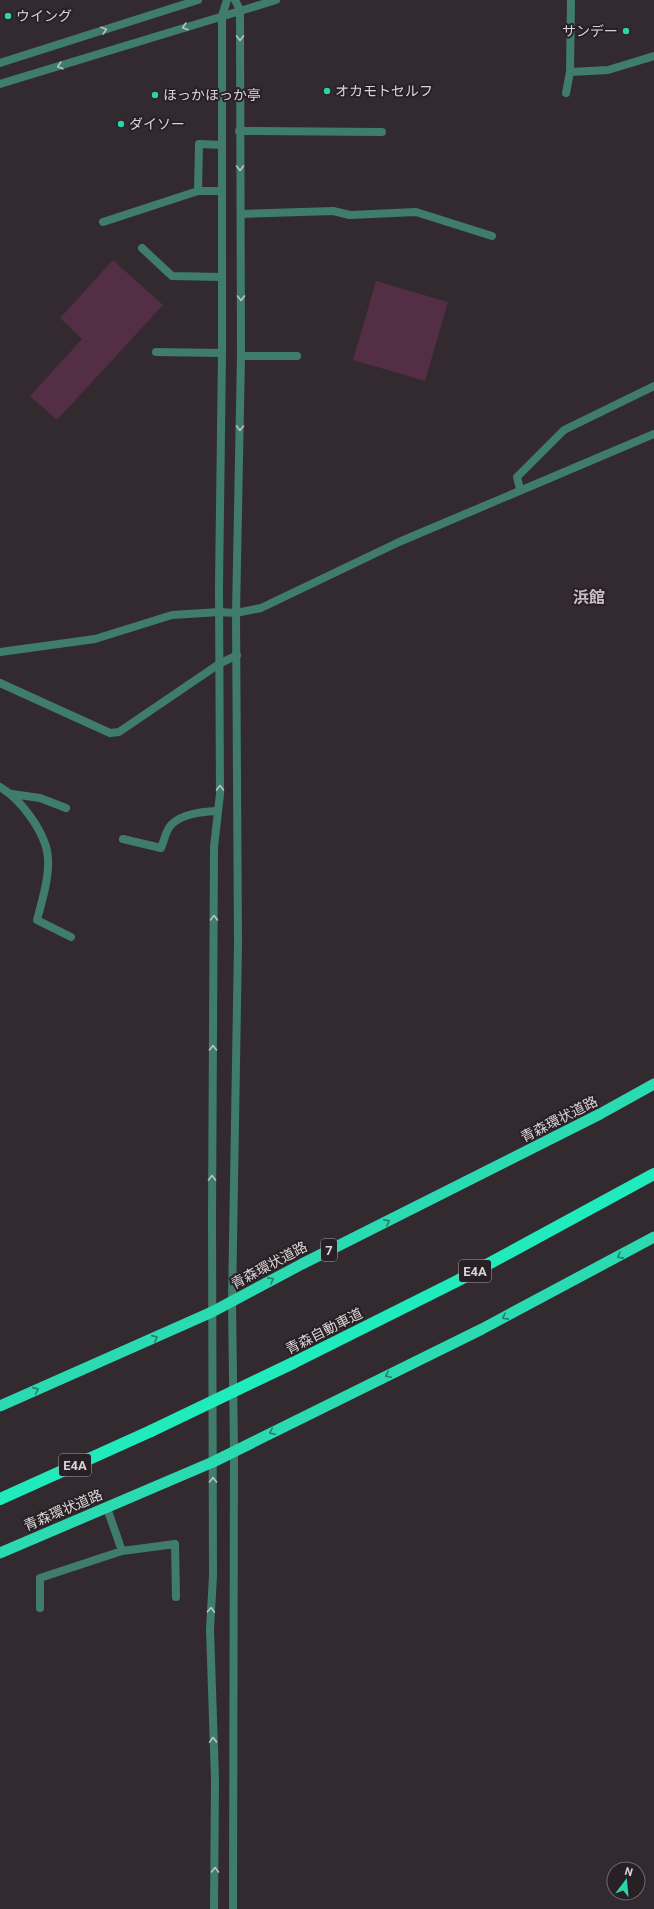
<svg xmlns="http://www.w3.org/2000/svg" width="654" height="1909" viewBox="0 0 654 1909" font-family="Roboto,'Noto Sans JP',sans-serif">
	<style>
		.green { fill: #532e44 }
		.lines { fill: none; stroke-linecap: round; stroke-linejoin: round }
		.service { stroke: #3f7d6a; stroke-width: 8 }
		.minor { stroke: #3f7d6a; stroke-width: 8 }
		.tertiary { stroke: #3f7d6a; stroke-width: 8 }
		.trunk { stroke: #2adbb2; stroke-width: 11 }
		.motorway { stroke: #20ebbd; stroke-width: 12 }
		.motorway-bridge { stroke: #20ebbd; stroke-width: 12 }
		.oneway { stroke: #bbc3c1 }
		.oneway2 { stroke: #2a7e6c }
		.poi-dot { fill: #2ad5ac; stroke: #292025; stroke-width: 1.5 }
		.labels { text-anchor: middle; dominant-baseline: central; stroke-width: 4; stroke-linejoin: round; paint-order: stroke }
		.shield { fill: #292025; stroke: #a59ea2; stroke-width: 1 }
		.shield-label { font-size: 13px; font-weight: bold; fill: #dad4d7 }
		.poi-label { font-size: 14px; fill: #dad4d7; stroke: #292025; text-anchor: start }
		.street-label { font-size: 14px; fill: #dad4d7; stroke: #292025 }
		.quarter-label { font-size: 16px; font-weight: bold; fill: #cabec4; stroke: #292025 }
	</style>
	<rect width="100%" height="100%" fill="#332a2f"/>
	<!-- green -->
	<path class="green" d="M113 260 163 305 57 420 30 396 82 339 60 318Z
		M376 281 448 302 425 381 353 360Z"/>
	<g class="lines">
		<!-- service -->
		<path class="service" d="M570 72 608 70 654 56
			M566 93 570 72 571 0
			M239 131 382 132
			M198 191 199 144 222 145
			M241 214 333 211 350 215 416 212 492 236
			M103 222 198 191H222
			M142 248 172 276 222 277
			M156 352 222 353
			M241 356H297
			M520 489 517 477 564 430 654 386
			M0 787C21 799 47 834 48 859 49 879 42 901 37 920L71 937
			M12 794 40 798 66 808
			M123 839 161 848C164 841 166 830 171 825 182 813 203 812 218 811
			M107 1508 122 1551
			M40 1608V1578L122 1551 175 1544 176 1597"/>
		<!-- minor -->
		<path class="minor" d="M0 652 95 639 172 615 219 612
			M0 683 110 733 119 732 219 664 237 655"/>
		<!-- tertiary -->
		<path class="tertiary" d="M0 63 198 0
			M0 84 276 0
			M219 612 236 613 261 608 399 542 654 434
			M214 1909 215 1779 210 1629 213 1576 212 1217 214 847 220 794 219 587 222 353V16L227 0
			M233 1909 234 1451 232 1302 238 944 236 613 241 356 240 10 235 0"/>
		<!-- trunk -->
		<path class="trunk" d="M0 1406 212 1312 302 1264 600 1114 654 1084
			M0 1553 213 1462 482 1329 654 1237"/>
		<!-- motorway -->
		<path class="motorway" d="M293 1363 457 1281 654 1174
			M0 1499 151 1431"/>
		<!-- motorway-bridge -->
		<path class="motorway-bridge" d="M151 1431 293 1363"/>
	</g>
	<!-- one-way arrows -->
	<defs><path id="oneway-chevron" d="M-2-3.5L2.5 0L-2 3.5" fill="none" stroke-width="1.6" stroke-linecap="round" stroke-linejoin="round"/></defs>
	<g class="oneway">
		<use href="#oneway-chevron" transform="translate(185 27) rotate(163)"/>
		<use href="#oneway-chevron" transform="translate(104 30) rotate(-18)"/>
		<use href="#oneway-chevron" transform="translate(240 38) rotate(90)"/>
		<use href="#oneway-chevron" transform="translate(60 66) rotate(163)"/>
		<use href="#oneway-chevron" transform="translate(240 168) rotate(89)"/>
		<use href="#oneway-chevron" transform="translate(241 298) rotate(90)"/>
		<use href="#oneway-chevron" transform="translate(240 428) rotate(91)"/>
		<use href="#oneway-chevron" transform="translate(220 788) rotate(-90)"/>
		<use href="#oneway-chevron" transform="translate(214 918) rotate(-90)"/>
		<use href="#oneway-chevron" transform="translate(213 1048) rotate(-90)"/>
		<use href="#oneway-chevron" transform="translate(212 1178) rotate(-90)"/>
		<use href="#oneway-chevron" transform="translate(213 1480) rotate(-90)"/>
		<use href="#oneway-chevron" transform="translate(211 1610) rotate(-87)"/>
		<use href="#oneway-chevron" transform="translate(213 1740) rotate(-92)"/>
		<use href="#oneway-chevron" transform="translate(215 1870) rotate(-90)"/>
	</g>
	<g class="oneway2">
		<use href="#oneway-chevron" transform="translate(387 1222) rotate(-26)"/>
		<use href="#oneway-chevron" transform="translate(620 1256) rotate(151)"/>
		<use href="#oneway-chevron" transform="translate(271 1280) rotate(-28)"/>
		<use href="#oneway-chevron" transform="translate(505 1317) rotate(152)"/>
		<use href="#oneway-chevron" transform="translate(155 1338) rotate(-24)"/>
		<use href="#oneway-chevron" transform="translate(388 1375) rotate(154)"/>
		<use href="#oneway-chevron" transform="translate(36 1390) rotate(-24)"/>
		<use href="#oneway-chevron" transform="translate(272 1432) rotate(154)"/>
	</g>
	<!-- markers -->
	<g class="poi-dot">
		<circle cx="8" cy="16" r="4"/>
		<circle cx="626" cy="31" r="4"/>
		<circle cx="327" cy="91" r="4"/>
		<circle cx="155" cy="95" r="4"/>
		<circle cx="121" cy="124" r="4"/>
	</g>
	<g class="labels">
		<!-- shield labels -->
		<g class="shield">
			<rect x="321" y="1239" width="16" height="22" rx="3"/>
			<rect x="459" y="1260" width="32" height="22" rx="3"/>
			<rect x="59" y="1454" width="32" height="22" rx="3"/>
		</g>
		<g class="shield-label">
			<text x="329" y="1250">7</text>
			<text x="475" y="1271">E4A</text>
			<text x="75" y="1465">E4A</text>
		</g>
		<!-- poi labels -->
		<g class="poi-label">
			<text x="16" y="16">ウイング</text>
			<text x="618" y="31" text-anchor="end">サンデー</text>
			<text x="335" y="91">オカモトセルフ</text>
			<text x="163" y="95">ほっかほっか亭</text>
			<text x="129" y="124">ダイソー</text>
		</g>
		<!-- street labels -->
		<g class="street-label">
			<text transform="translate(559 1119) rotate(-27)">青森環状道路</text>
			<text transform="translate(269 1265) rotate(-28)">青森環状道路</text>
			<text transform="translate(324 1331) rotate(-27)">青森自動車道</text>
			<text transform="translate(63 1510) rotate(-23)">青森環状道路</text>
		</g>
		<!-- quarter labels -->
		<g class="quarter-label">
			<text x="589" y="597">浜館</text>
		</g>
	</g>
	<!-- north arrow -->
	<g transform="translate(626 1881) rotate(16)"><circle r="19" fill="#292025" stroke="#70686c"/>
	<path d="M0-3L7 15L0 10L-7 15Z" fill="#2ad5ac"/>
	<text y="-6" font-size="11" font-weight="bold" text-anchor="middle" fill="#dad4d7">N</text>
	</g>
</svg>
